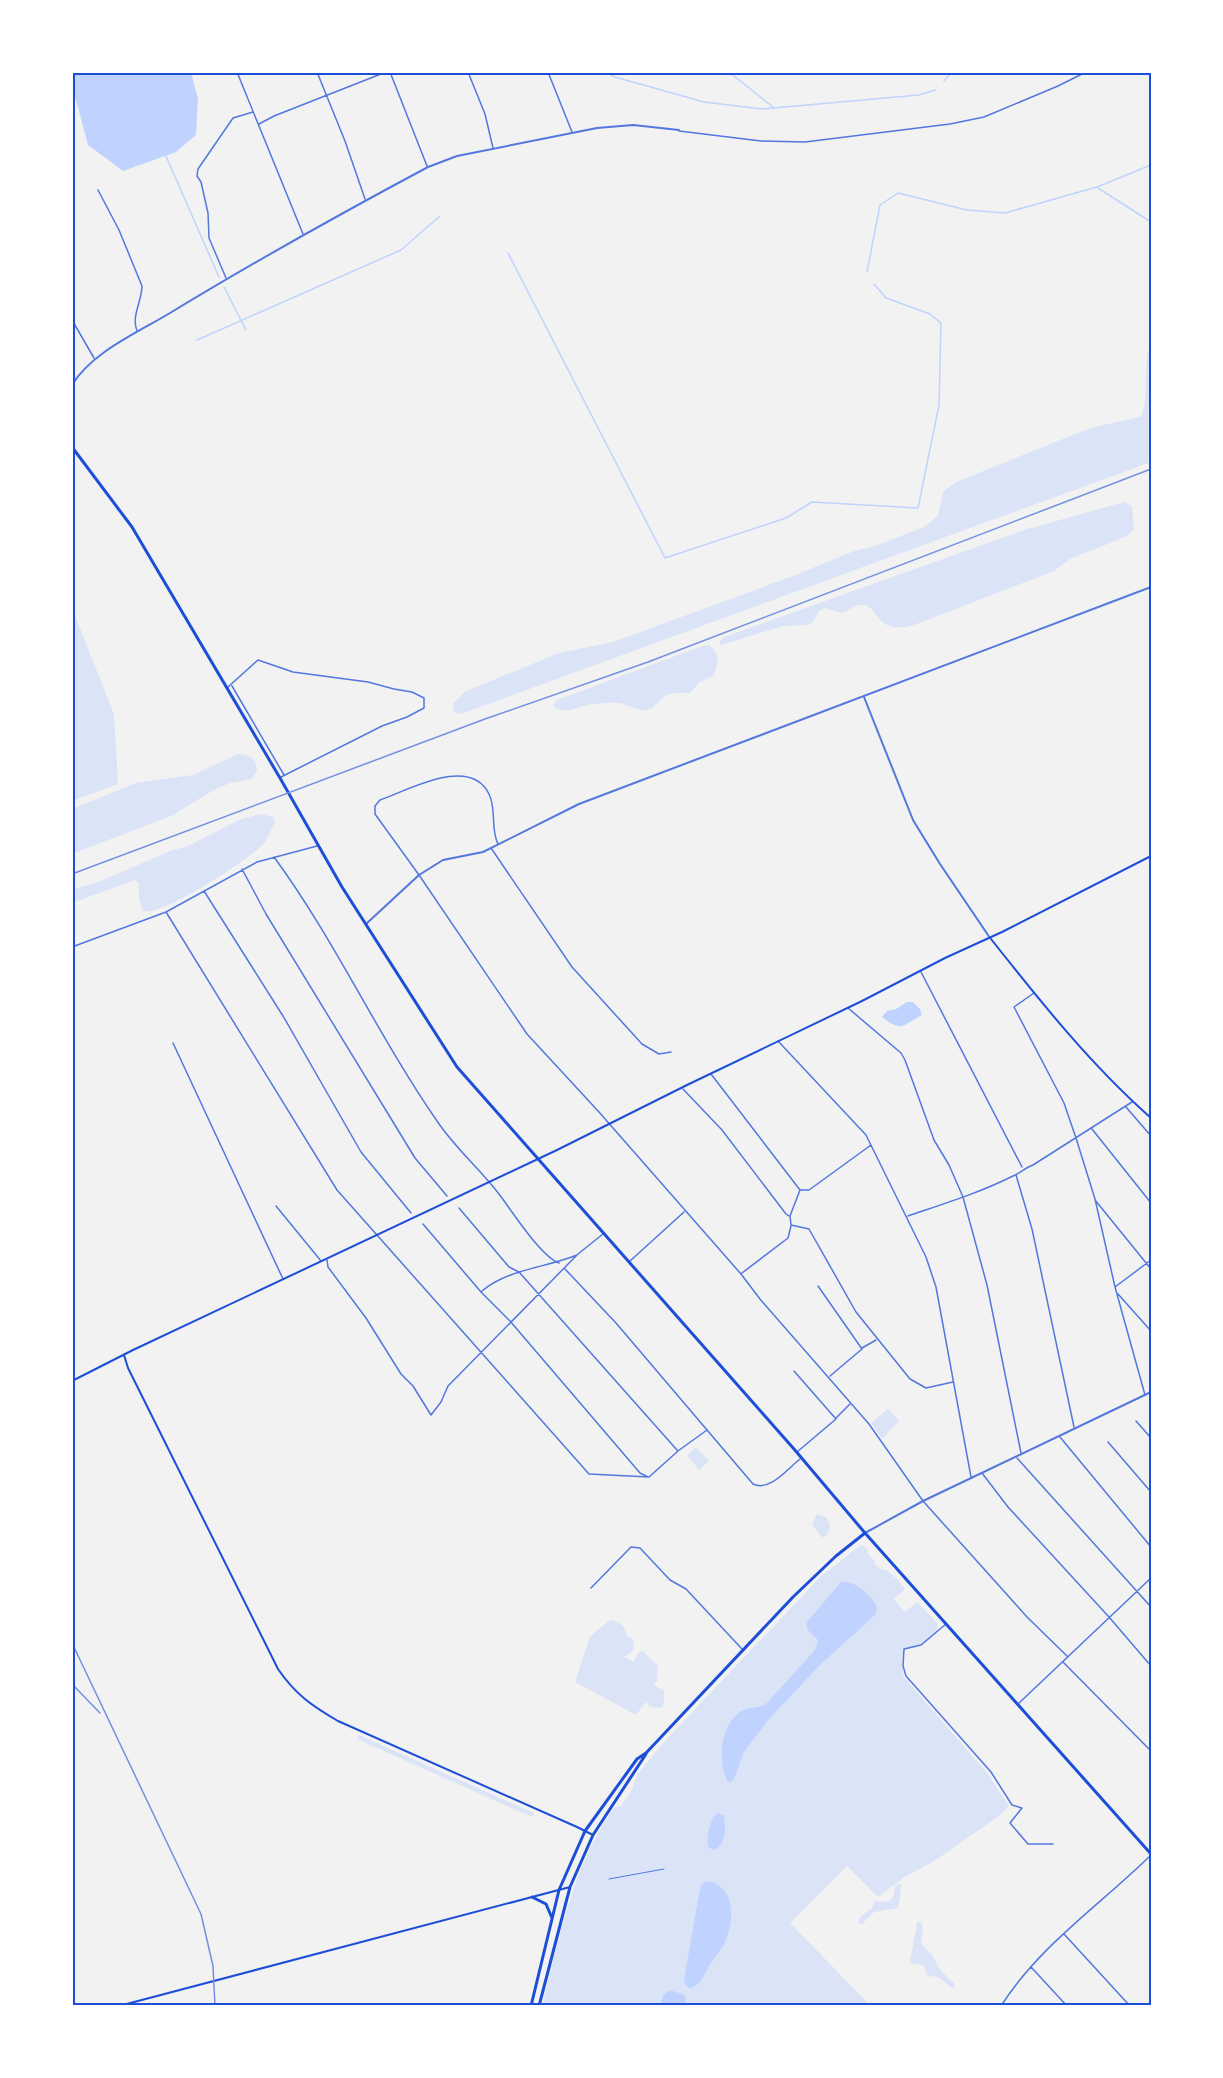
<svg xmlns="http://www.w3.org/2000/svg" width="1223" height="2078" viewBox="0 0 1223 2078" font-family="'Exo 2',sans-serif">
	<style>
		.green { fill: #dbe4f7 }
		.water { fill: #bfd3fe }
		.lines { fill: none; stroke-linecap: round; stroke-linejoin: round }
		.stream { stroke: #bfd3fe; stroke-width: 1.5 }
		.service { stroke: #5277de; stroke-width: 1 }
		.minor { stroke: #5277de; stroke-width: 1.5 }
		.tertiary { stroke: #5277de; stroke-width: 2 }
		.secondary { stroke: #1d4ed8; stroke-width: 2 }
		.primary { stroke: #1d4ed8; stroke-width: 3 }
		.rail { stroke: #7290e2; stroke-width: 1.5 }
		.neatline { fill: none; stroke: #1d4ed8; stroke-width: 2 }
	</style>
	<rect width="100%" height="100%" fill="#f2f2f2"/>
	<!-- green -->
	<path class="green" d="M1151 343V462L461 714 454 712 453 704 464 692 559 653 613 642 793 576 854 551 875 546 924 527 938 516 943 492 956 482 1090 428 1140 417C1151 404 1141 362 1151 343Z
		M1124 502 1132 506 1134 530 1125 537 1070 559 1054 571 914 625C872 637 880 602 860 605 853 606 848 611 842 613L825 608 819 611 813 622 807 625 783 626 721 645 719 642 724 637 1024 530Z
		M72 608 114 714 118 784 72 801Z
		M708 645C721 651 719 665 713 676L700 682 690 693H673L666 695 651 709C639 712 635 708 624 704 616 702 603 703 595 704 581 704 566 717 553 706L557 700 702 646Z
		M238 754C249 754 257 759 257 771L252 779 230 783 214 790 171 816 72 854V809L136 783 193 775Z
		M261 814 273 817 275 823C272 828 268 838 264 843 251 859 160 918 143 911L139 900V884L135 880 72 903V890L101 881 172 850 186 847 241 819Z
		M888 1409 899 1421 882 1439 871 1423Z
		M696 1447 709 1461 699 1470 687 1455Z
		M817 1514 826 1517 830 1525 828 1533 823 1538 812 1525Z
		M861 1545 868 1549 867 1553 875 1561 874 1563 882 1570 885 1569 896 1578 905 1589 894 1599 905 1612 917 1602 938 1624 937 1632 924 1644 905 1650C900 1658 902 1667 904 1677L987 1773 1009 1806 1000 1815 936 1860 905 1877 878 1897 847 1866 790 1923 871 2006H542C559 1940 573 1862 615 1807L621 1806 633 1788V1784L638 1774 664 1742 821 1576Z
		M610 1620C619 1621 625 1626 627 1636L634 1640 633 1651 624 1657 634 1662 638 1653 642 1651 658 1666 657 1681 654 1685 664 1691V1703L661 1708 650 1707 646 1702 636 1715 575 1682 590 1636Z
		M359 1735 534 1813 532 1817 357 1739Z
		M898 1884H901C902 1887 899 1906 898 1908L874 1912 862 1924 858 1923 860 1917 872 1908 875 1901C889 1902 894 1903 895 1886Z
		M917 1922H921L923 1927 921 1943 933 1956 940 1970 955 1984 953 1989 938 1977 928 1976 923 1965 913 1964 910 1962Z"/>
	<!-- water -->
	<path class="water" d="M72 72H191L198 99 196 135 176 152 123 171 88 145 72 85Z
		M907 1002H913L920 1009 922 1015C903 1025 902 1033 882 1017L887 1011 896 1009Z
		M841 1582C855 1580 870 1595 877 1606L876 1614 821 1664 768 1720 744 1752 734 1779 731 1782H728C717 1763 720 1725 740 1712 749 1706 758 1709 767 1703L815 1650 818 1640 807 1629V1622Z
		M717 1813 724 1815C726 1826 726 1846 714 1850L708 1847C706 1837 710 1820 717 1813Z
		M709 1881C736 1888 735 1923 724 1944 720 1951 715 1957 710 1964 705 1973 701 1986 690 1988L685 1985 684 1980 700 1888 704 1882Z
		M670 1990 685 1995 686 2001 684 2006H659L664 1994Z"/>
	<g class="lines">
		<!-- stream -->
		<path class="stream" d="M605 72 615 77 704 102 762 109 919 95 935 90
			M729 72 773 107
			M944 81 952 72
			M165 154 219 277
			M1098 188 1151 222
			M508 253 665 558 786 518 812 502 918 508 939 405 941 323 930 314 886 298 874 284
			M867 272 880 205 898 193 967 210 1005 213 1097 187 1151 165
			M224 287 246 330
			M197 340 401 250 440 216"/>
		<!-- service -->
		<path class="service" d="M609 1879 664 1869"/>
		<!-- minor -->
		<path class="minor" d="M237 72 303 234
			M317 72 345 141 365 199
			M390 72 427 166
			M468 72 485 114 493 148
			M548 72 572 132
			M259 124 274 116 386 72
			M679 131 761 141 805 142 950 124 984 117 1058 86 1086 72
			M98 190 119 230 142 286C142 301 131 316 137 331
			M226 278 209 238 208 213 201 182 197 176 198 169 233 118 253 112
			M72 320 94 358
			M232 686 284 775
			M228 687 258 660 293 672 368 682 394 689 412 692 424 698V708L407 717 382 726 281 777
			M498 844C490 828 497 810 489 794 470 755 409 790 380 800L375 806V814L419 875 527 1034 599 1112 741 1274 760 1299 869 1424 923 1501 1027 1617 1068 1657
			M491 848 572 967 642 1044 659 1054 671 1052
			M274 857C335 940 378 1036 437 1121 455 1148 480 1169 499 1194 512 1211 541 1257 559 1263
			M242 869 266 914 401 1135 415 1158 447 1196
			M204 891 283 1016 361 1152 411 1213
			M166 912 337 1190 589 1474 649 1477 678 1451 707 1430
			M72 947 166 912 257 862 317 846
			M921 972 1022 1167
			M1034 993 1014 1007 1064 1103 1076 1138 1095 1199 1115 1287 1145 1395
			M848 1008 901 1053 905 1060 934 1140 949 1165 963 1197 987 1285 1021 1453
			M778 1041 866 1135 926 1257 936 1287 971 1477
			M173 1043 283 1279
			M711 1074 800 1190 790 1216 791 1225 809 1229 856 1312 910 1379 926 1388 953 1382
			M683 1089 722 1130 786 1214 789 1216
			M1126 1107 1151 1136
			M1092 1129 1151 1203
			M1016 1175 1032 1229 1074 1427
			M801 1190H809L871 1145
			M1095 1200 1151 1269
			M276 1206 321 1261
			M459 1208 509 1267 519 1272 677 1450
			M908 1216C943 1204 979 1193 1013 1176 1020 1173 1025 1168 1033 1165L1132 1102
			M423 1224 481 1292 510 1321 640 1473 648 1477
			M327 1260 328 1267 366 1318 401 1374 413 1386 431 1415 441 1402 448 1386 578 1254 603 1234
			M630 1261 684 1212
			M565 1269 616 1323 753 1484C770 1492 787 1469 800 1459
			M742 1273 788 1238 791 1226
			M818 1286 862 1349 830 1376
			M1115 1287 1151 1260
			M482 1291C508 1269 545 1268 577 1255
			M1118 1294 1151 1331
			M862 1348 876 1340
			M794 1371 836 1419 797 1452
			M836 1418 850 1404
			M1136 1421 1151 1438
			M1060 1437 1151 1547
			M1108 1442 1151 1492
			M1017 1458 1151 1607
			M982 1473 1008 1507 1109 1617 1151 1666
			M591 1588 631 1547 640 1548 670 1580 686 1589 742 1649
			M946 1624 921 1645 904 1649 903 1666 906 1676 991 1772 1012 1805 1022 1808 1010 1823 1028 1844H1053
			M1063 1662 1151 1751
			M1018 1704 1151 1578
			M1064 1934 1130 2006
			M1031 1967 1067 2006
			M1001 2006C1039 1946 1100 1905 1150 1856"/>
		<!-- tertiary -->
		<path class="tertiary" d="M72 385C92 352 137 333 170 313 254 262 340 214 428 167L457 156 597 128 633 125 679 130
			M864 697 913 820 940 864 990 938
			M366 924 419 875 443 860 483 852 579 804 1151 587
			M865 1533 923 1501 1151 1392"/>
		<!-- secondary -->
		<path class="secondary" d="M991 939C1040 1001 1091 1065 1151 1118
			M124 1355 128 1368 278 1669C295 1694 312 1706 338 1721L577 1827 593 1835
			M72 1381 133 1350 557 1150 687 1085 862 1001 945 958 1002 932 1151 856
			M119 2006 570 1887"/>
		<!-- primary -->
		<path class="primary" d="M72 447 132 527 280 778 342 887 457 1067 794 1449 865 1533 1151 1854
			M532 1897 546 1904 552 1918
			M531 2006 559 1890 585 1831 637 1759 646 1753 793 1597 836 1556 865 1533
			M539 2006 570 1887 593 1835 646 1754"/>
		<!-- rail -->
		<path class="rail" d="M72 874 485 719 648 662 1151 469
			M72 1643 201 1914 213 1966 215 2006
			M72 1684 100 1713"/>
	</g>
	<!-- border -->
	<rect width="1223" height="2078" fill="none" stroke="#ffffff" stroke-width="147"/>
	<rect x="74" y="74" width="1076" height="1930" class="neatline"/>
</svg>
